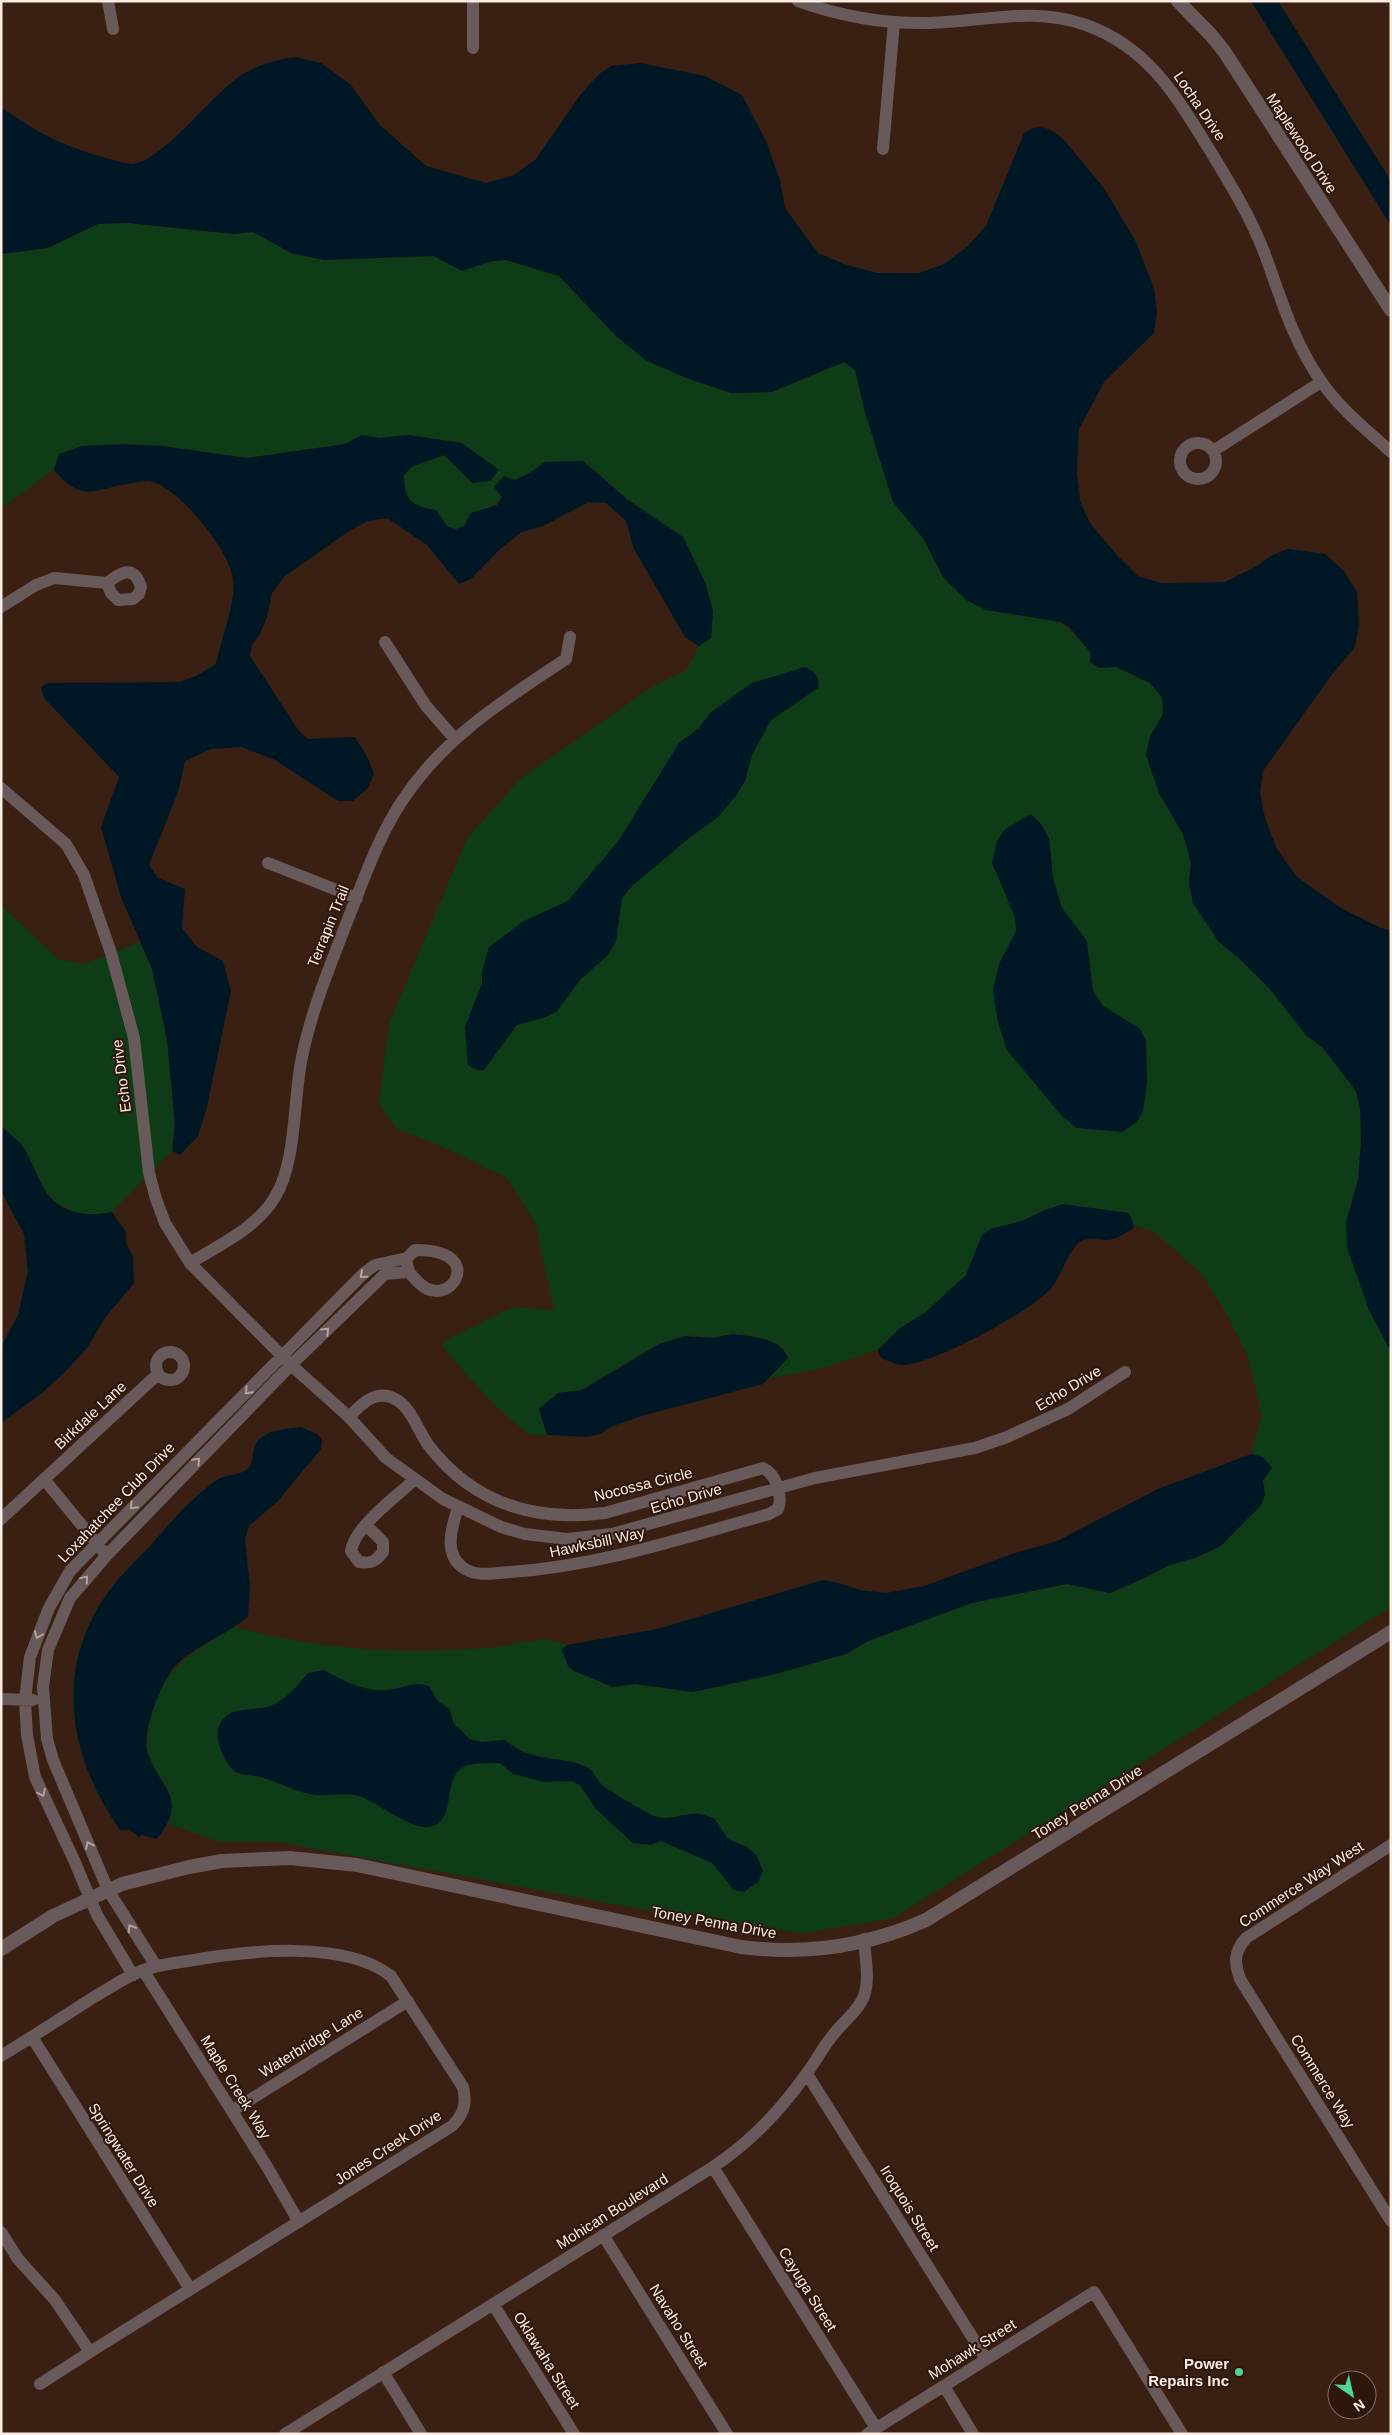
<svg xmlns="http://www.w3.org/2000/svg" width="1392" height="2435" viewBox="0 0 1392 2435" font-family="Helvetica,sans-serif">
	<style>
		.green { fill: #0e3c17 }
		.water { fill: #001825 }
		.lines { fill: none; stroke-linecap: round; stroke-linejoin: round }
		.minor { stroke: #68595b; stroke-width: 12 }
		.tertiary { stroke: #68595b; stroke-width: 14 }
		.oneway { stroke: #b3a29f }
		.poi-dot { fill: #4fd399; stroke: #2f160a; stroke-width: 2 }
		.labels { text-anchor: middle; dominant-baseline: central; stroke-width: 4; stroke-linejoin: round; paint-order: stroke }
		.street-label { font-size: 15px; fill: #feece3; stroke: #2f160a }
		.poi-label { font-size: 15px; font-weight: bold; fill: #feece3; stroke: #2f160a; text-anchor: end }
	</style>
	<rect width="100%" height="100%" fill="#392013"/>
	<!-- green -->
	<path class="green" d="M128 223 234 234 253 232 291 253 323 260 434 256 462 271 492 261 506 260 559 276 616 336 689 379 730 393 772 392 844 362 855 370 865 412 893 501 923 538 943 577 1046 619C1070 624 1075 636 1091 653L1090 662 1099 668 1116 667 1150 683 1162 697 1163 714 1150 737 1155 780 1159 793 1183 834 1191 862 1189 884 1219 942 1242 961 1270 989 1306 1035 1323 1048 1356 1091 1360 1108 1361 1142 1358 1180 1346 1222 1369 1310 1391 1352V1607L893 1918 803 1933 690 1918 278 1842 216 1841 169 1824C179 1785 157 1784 148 1753 146 1747 148 1737 149 1731 154 1673 190 1653 235 1627 298 1644 363 1652 428 1651 448 1650 469 1649 489 1648 514 1646 543 1633 567 1645L563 1647 595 1679 613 1687 635 1684 693 1692 775 1674 846 1654 868 1641 972 1603 1067 1584 1110 1593 1149 1576 1169 1565 1195 1558 1221 1546 1238 1529 1265 1495 1263 1457 1251 1454 1262 1416 1248 1356 1226 1312 1200 1272 1154 1232 1133 1224 1128 1213 1045 1210 1022 1221 991 1229 982 1235 966 1275 926 1312 881 1345 878 1350 815 1370 765 1379 777 1371 780 1345 757 1337 733 1334 712 1338 691 1335 659 1344 582 1390 558 1393 539 1409 547 1435C543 1435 536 1436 532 1435 515 1429 451 1360 441 1343L513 1307 554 1310 536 1224 507 1178 441 1146 395 1128 379 1104 389 1024 468 837 520 779 652 687 687 670 699 646 711 638 713 611 705 582 683 537 628 500 600 475 545 462 528 474 514 480 504 476C501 505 499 505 471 513L464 526 456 529 447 526 436 510C412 506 404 501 404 475L411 467 444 455 462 443 409 435 379 438 362 435 345 444 247 458 162 446 124 444 82 446 59 454 54 470 1 508V254L48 248 98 224Z
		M1 905 58 959 83 964 140 942 152 969 167 1039 175 1124 172 1151 112 1212 93 1216 72 1211 55 1202 45 1190 21 1145 1 1126Z"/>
	<!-- water -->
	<path class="water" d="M1251 1H1278L1391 181V226Z
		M296 57 321 63 351 85 380 125 426 166 486 183 514 175 535 160 581 94 599 74 611 66 640 63 705 76 742 95 766 141 780 180 785 208 818 253 844 264 877 273H919L944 264 968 246 986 226 1024 133C1039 122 1051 128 1064 140L1104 188 1135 240 1154 288 1157 313 1154 333 1104 382 1079 429 1077 472 1080 501 1090 523 1116 554 1138 576 1161 583 1225 582 1257 566 1272 555 1288 549 1325 554 1344 571 1357 592 1359 625 1355 647 1331 676 1263 771 1260 792 1265 818 1277 849 1297 877 1341 908 1381 928 1391 930V1352L1369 1310 1347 1247 1346 1222 1358 1180 1361 1142 1360 1108 1356 1091 1323 1048 1306 1035 1270 989 1242 961 1219 942 1193 903 1189 884 1191 862 1183 834 1159 793 1146 755 1150 737 1163 714 1162 697 1150 683 1116 667 1099 668 1090 662 1091 653 1070 628 1061 622 986 610 966 600 943 577 923 538 893 502 865 412 855 370 844 362 772 392 731 393 689 379 647 361 616 336 559 276 506 260 492 261 462 271 434 256 324 260 291 253 253 232 234 234 128 223 98 224 48 248 1 254V107C39 134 65 147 110 159 116 160 125 164 132 164 164 161 213 92 243 74 261 64 277 59 296 57Z
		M362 435 379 438 409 435 462 443 499 470 490 481 472 483 444 455 411 467 404 475C404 501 412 506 436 510L447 526 456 529 464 526 471 513 497 505 502 497 494 487 504 476 514 480 528 474 545 462 583 461 628 500 683 537 705 582 713 611 711 638 699 646 685 637 634 549 626 521 606 503 589 502 543 526 522 532 500 549 471 579 459 584 427 545 387 518 368 521 349 531 284 577 272 593 267 617 260 634 252 645 250 656 299 731 308 739 355 737 368 758 374 774 368 788 353 801H338L275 760 241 747 211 749 185 761 178 792 149 865 158 878 185 889 182 928 197 947 223 961 231 991 207 1107 198 1136 180 1155 172 1151 175 1124 167 1039 152 969 121 897 101 827 119 777 44 698 41 687 47 683 179 682 196 676 216 664C221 636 236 607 233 578 229 550 177 484 148 481 143 481 137 482 133 483 95 488 84 505 54 470L59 454 82 446 124 444 162 446 247 458 345 444Z
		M805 667C815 672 820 677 818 688L771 720 752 755 745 781 736 796 717 818 689 838 632 886 622 898 616 941 608 955 580 980 557 1011 546 1017 517 1025 484 1070H477L468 1065 465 1027 482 983V972L489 947 524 921 568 901 619 840 679 743 699 728 710 713 752 683Z
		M1031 814 1041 824 1049 838 1053 878 1062 908 1087 941 1093 991 1103 1006 1139 1028 1146 1041 1147 1083 1143 1111 1137 1122 1122 1132 1077 1128 1062 1116 1007 1050 998 1022 993 991 999 964 1016 931 1015 917 992 863 997 842 1004 830Z
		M1 1126C8 1132 15 1138 21 1144 31 1157 36 1175 44 1189 59 1214 86 1217 112 1212L126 1232V1243L133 1256 134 1283 105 1318 87 1348 64 1373 41 1394 1 1423V1347L18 1315 28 1271 24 1234 1 1191Z
		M1063 1204 1128 1213 1132 1219 1134 1228C1125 1233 1116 1240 1106 1240 1096 1240 1089 1236 1080 1242 1067 1252 1062 1275 1052 1287 1035 1310 930 1366 902 1365 895 1365 887 1360 881 1358L878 1350 900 1328 926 1312 966 1275 982 1235 991 1229 1022 1221 1045 1210Z
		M733 1334C752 1337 780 1337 788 1358L763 1384 645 1415 613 1426 600 1434 587 1437 547 1435 539 1409 558 1393 582 1390 659 1344 685 1336 712 1338Z
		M301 1427 317 1434 322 1440 321 1449 277 1502 249 1526 245 1540 250 1586 248 1617C227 1634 199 1644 178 1663 162 1678 140 1734 148 1754 163 1793 188 1798 157 1839L142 1835 139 1837 130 1830H120C68 1756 53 1668 109 1591 121 1575 136 1560 150 1546 170 1523 192 1497 217 1480 226 1474 237 1476 246 1470 252 1466 252 1460 253 1454 256 1429 282 1430 301 1427Z
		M1251 1454 1263 1457 1272 1468 1263 1480 1265 1495 1261 1505 1221 1546 1195 1558 1169 1565 1149 1576 1110 1593 1067 1584 972 1603 868 1641 846 1654 775 1674 693 1692 635 1684 613 1687 574 1671 568 1666 562 1650 567 1645 657 1629 823 1580 839 1583 860 1590 886 1593 924 1586 1015 1553 1057 1541 1158 1489Z
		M324 1670C347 1683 368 1694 394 1689 410 1686 412 1681 429 1686L437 1700 450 1710 454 1725 461 1730 469 1739 481 1742 505 1740C534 1764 557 1754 587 1767 594 1771 596 1779 602 1785 608 1790 646 1813 654 1816 670 1822 684 1812 699 1814 704 1814 709 1817 714 1818L728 1839 747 1847 756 1855 763 1871 758 1882 744 1892 734 1890 712 1863 661 1841 650 1845 633 1843 596 1809 580 1785 571 1781 544 1782 513 1774 500 1763C491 1764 471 1762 463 1767 441 1780 458 1824 428 1827 410 1829 377 1802 359 1796 345 1792 333 1796 318 1795 299 1794 282 1783 264 1778 256 1775 246 1776 238 1773 225 1767 214 1739 219 1726 229 1702 256 1714 275 1704 288 1697 299 1684 308 1673Z"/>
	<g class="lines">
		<!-- minor -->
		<path class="minor" d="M108 1 113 29
			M473 1V48
			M798 1C840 16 884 24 929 23 983 22 1033 6 1086 25 1150 48 1177 98 1211 152 1231 185 1250 216 1264 252 1281 297 1292 340 1321 381 1339 408 1367 430 1391 452
			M883 149 894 22
			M1180 461a18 18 0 1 1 36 0a18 18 0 1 1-36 0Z
			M1213 451 1321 382
			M1 607 36 585 54 578 107 583C121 572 134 564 141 587L139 594 133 599 118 600 111 593 107 583
			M385 642 426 706 454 738
			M1 788 66 844 84 875 111 953 134 1038 149 1173 156 1199 165 1223 190 1263 291 1365 349 1417 386 1458 443 1499 501 1527 525 1534 567 1539 612 1534 815 1478 975 1448 1007 1437 1068 1409 1125 1372
			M268 863 357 898
			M415 1250C490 1249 449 1314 418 1282 410 1274 406 1270 407 1258Z
			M190 1263C219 1245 257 1228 275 1197 297 1161 293 1099 302 1057 312 1008 332 961 350 914 365 876 379 836 402 801 445 736 503 701 566 659L570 637
			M156 1366a14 14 0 1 1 28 0a14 14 0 1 1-28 0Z
			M349 1417C362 1403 377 1388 397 1400 412 1409 419 1433 429 1446 474 1504 535 1522 605 1513L763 1468C776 1474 783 1496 778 1509L769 1514C683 1538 599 1566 510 1572 495 1573 478 1577 465 1569 442 1555 452 1527 458 1507
			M44 1479 102 1550
			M1 1519 158 1374
			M366 1525 383 1542V1552C376 1561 371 1564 359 1562L351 1551C355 1526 395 1498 414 1480
			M1 1699 33 1700
			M1391 1845 1246 1938C1234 1952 1234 1962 1240 1979L1391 2221
			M156 1966 108 1890 53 1760 47 1739 43 1687 48 1650 70 1598 107 1555 291 1365 385 1274 408 1272
			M143 1970 266 2165 299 2222
			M133 1975 97 1915 74 1860 35 1777 27 1735 25 1700 30 1657 49 1608 70 1571 364 1273 375 1265 407 1258
			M32 2037 190 2289
			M1 2056C32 2037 63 2017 94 1997 110 1988 126 1976 144 1970 158 1965 173 1963 188 1961 244 1951 344 1939 391 1976L463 2087C467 2104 464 2114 452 2126L90 2352 55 2300 18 2259 1 2232
			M807 2074 986 2359
			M232 2111 408 2001
			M713 2167 876 2428
			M603 2235 727 2434
			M493 2304 574 2434
			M383 2372 421 2434
			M40 2384 90 2352
			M944 2386 973 2434
			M285 2434 713 2167C751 2142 781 2110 807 2073 816 2061 823 2047 833 2035 842 2023 859 2010 864 1996 870 1979 865 1957 864 1939
			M867 2434 1094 2292 1182 2434"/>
		<!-- tertiary -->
		<path class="tertiary" d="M1178 1 1211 35 1224 51 1391 310
			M1 1949 53 1916 122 1884 189 1867 222 1861 290 1858 357 1865 741 1947C804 1955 868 1946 926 1920L1391 1632"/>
	</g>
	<!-- one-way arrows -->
	<defs><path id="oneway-chevron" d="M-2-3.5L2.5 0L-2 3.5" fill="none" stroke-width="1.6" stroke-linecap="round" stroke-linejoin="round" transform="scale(1.25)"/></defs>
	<g class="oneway">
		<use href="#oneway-chevron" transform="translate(363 1275) rotate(139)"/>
		<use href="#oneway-chevron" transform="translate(326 1331) rotate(-44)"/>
		<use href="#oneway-chevron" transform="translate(248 1391) rotate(133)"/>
		<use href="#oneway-chevron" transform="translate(197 1461) rotate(-46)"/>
		<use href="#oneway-chevron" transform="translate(133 1506) rotate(135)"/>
		<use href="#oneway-chevron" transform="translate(85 1579) rotate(-50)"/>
		<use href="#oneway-chevron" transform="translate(38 1635) rotate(111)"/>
		<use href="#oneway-chevron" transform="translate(42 1793) rotate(65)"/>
		<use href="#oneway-chevron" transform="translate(89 1845) rotate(-113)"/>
		<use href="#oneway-chevron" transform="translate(131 1928) rotate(-122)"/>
	</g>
	<!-- markers -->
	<circle class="poi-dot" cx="1239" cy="2372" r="5"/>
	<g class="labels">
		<!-- street labels -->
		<g class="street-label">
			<text transform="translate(1200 106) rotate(56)">Locha Drive</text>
			<text transform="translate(1302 143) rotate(57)">Maplewood Drive</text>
			<text transform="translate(328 926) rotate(-68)">Terrapin Trail</text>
			<text transform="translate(121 1076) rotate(-97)">Echo Drive</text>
			<text transform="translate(1068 1388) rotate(-31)">Echo Drive</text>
			<text transform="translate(90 1415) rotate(-43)">Birkdale Lane</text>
			<text transform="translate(643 1484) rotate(-14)">Nocossa Circle</text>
			<text transform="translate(686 1498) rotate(-16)">Echo Drive</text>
			<text transform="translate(116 1502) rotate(-46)">Loxahatchee Club Drive</text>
			<text transform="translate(597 1542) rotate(-12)">Hawksbill Way</text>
			<text transform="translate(1087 1802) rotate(-32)">Toney Penna Drive</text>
			<text transform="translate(1301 1884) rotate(-33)">Commerce Way West</text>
			<text transform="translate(714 1922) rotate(10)">Toney Penna Drive</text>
			<text transform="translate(311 2042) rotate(-32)">Waterbridge Lane</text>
			<text transform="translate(1323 2081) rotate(58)">Commerce Way</text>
			<text transform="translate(236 2087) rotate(58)">Maple Creek Way</text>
			<text transform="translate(388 2147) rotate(-33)">Jones Creek Drive</text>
			<text transform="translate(124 2155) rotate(58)">Springwater Drive</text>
			<text transform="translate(910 2208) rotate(58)">Iroquois Street</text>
			<text transform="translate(612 2211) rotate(-32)">Mohican Boulevard</text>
			<text transform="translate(808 2289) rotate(58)">Cayuga Street</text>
			<text transform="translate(679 2326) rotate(58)">Navaho Street</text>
			<text transform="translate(972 2349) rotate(-32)">Mohawk Street</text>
			<text transform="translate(547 2360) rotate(58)">Oklawaha Street</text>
		</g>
		<!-- poi labels -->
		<g class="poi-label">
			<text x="1229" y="2363">Power<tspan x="1229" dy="17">Repairs Inc</tspan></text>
		</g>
	</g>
	<!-- border -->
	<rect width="1392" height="2435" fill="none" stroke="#feece3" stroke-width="5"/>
	<!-- north arrow -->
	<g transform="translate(1352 2395) rotate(146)"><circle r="24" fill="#2f160a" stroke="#826c61"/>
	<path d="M0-4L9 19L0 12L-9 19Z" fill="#4fd399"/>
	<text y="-8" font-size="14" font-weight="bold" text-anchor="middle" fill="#feece3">N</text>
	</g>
</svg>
